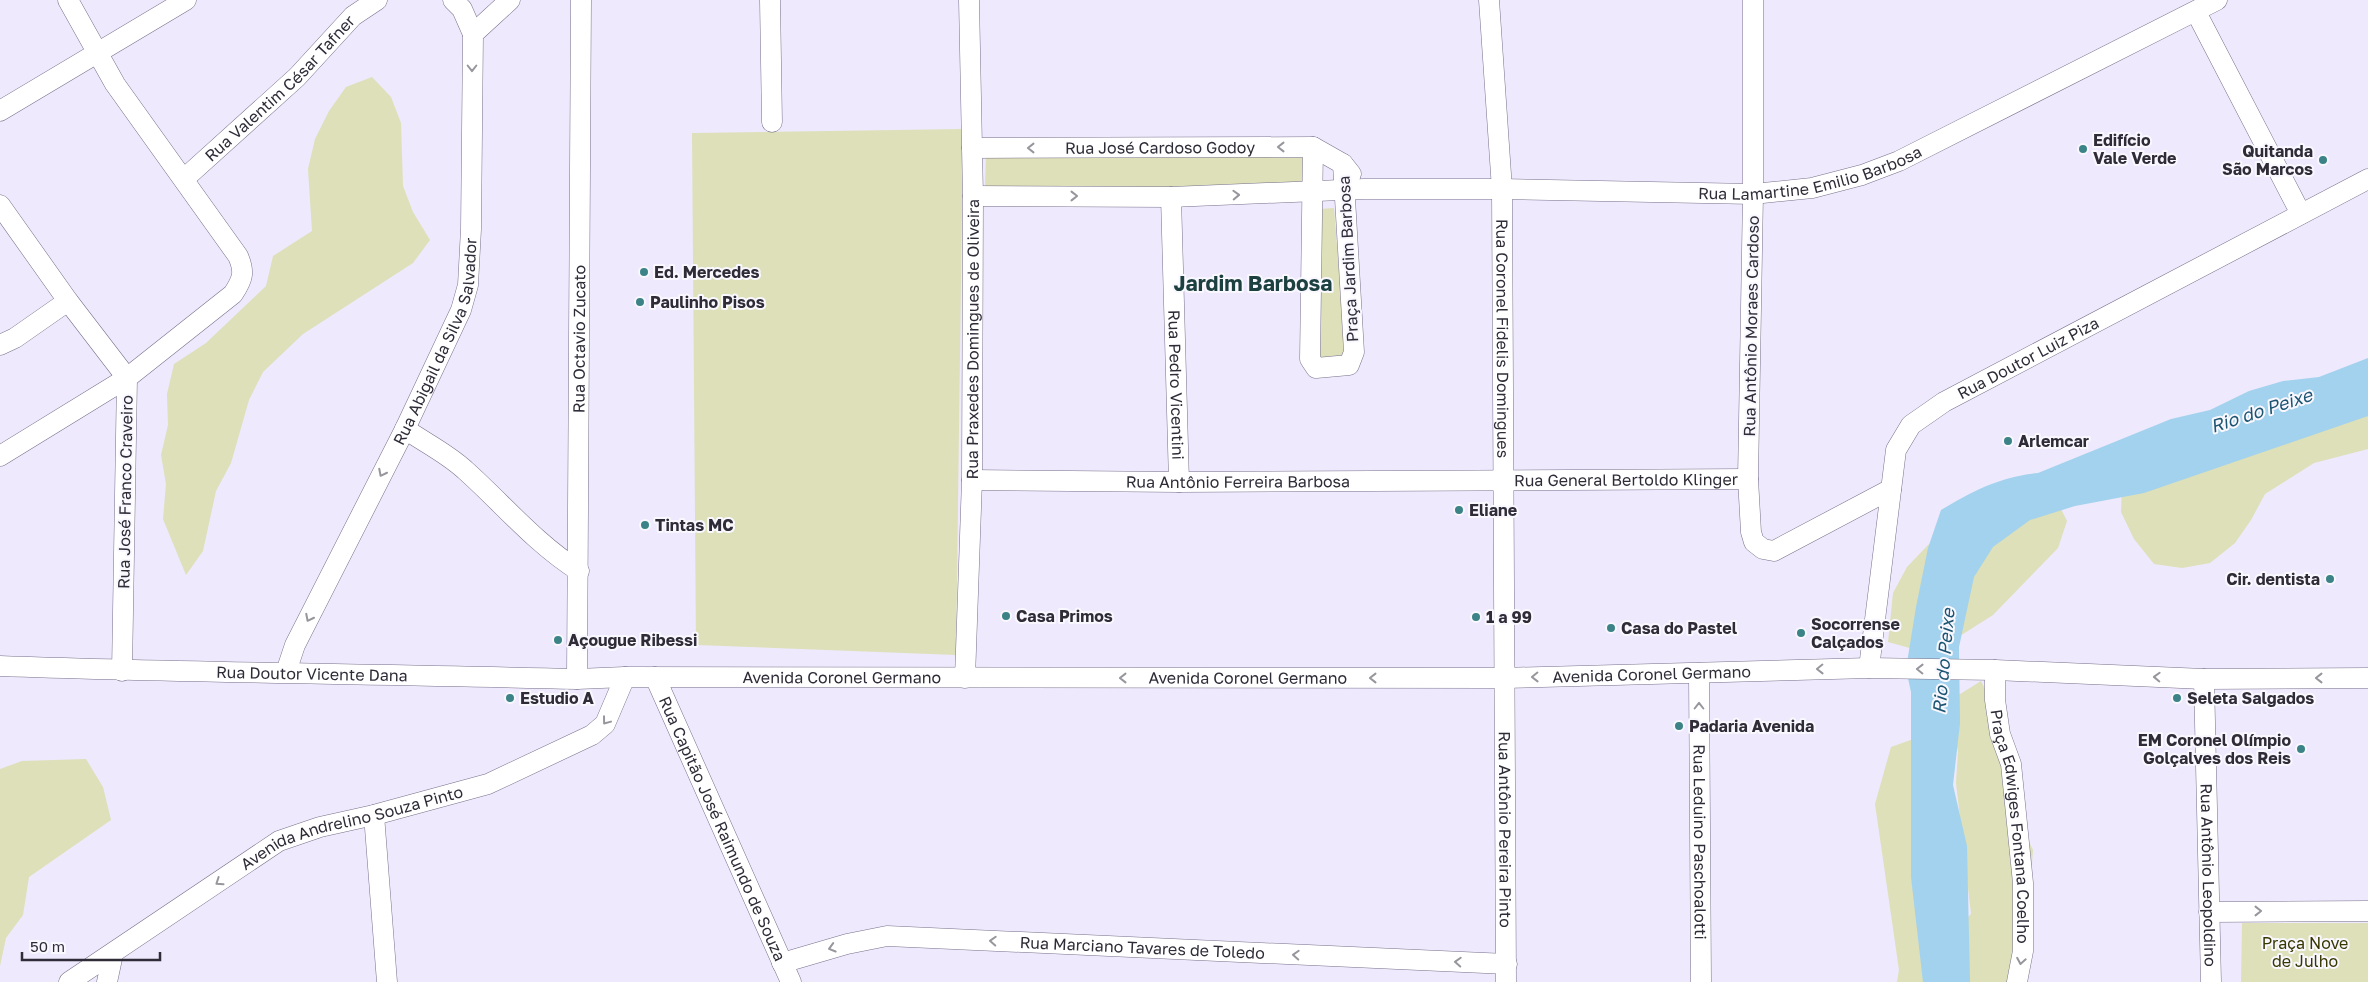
<svg xmlns="http://www.w3.org/2000/svg" width="2368" height="982" viewBox="0 0 2368 982" font-family="'Golos Text',sans-serif">
	<style>
		.green { fill: #dde0b9 }
		.water { fill: #a2d2ed }
		.lines { fill: none; stroke-linecap: round; stroke-linejoin: round }
		.minor-casing { stroke: #78708b; stroke-width: 21 }
		.minor { stroke: #fff; stroke-width: 20 }
		.oneway { stroke: #97969c }
		.poi-dot { fill: #3b8386; stroke: #faf8ff; stroke-width: 2 }
		.labels { text-anchor: middle; dominant-baseline: central; stroke-width: 4; stroke-linejoin: round; paint-order: stroke }
		.street-label { font-size: 16px; fill: #2f2c38; stroke: #faf8ff }
		.poi-label { font-size: 16px; font-weight: bold; fill: #2f2c38; stroke: #faf8ff; text-anchor: start }
		.park-label { font-size: 16px; fill: #373700; stroke: #faf8ff }
		.water-label { font-size: 18px; font-style: italic; fill: #1c5571; stroke: #faf8ff }
		.district-label { font-size: 21px; font-weight: bold; fill: #1c3f40; stroke: #faf8ff }
	</style>
	<rect width="100%" height="100%" fill="#eee9fc"/>
	<!-- green -->
	<path class="green" d="M372 77 391 97 401 123 403 186 413 212 430 240 413 263 303 334 263 372 249 400 231 463 216 491 203 551 186 575 163 519 166 484 161 455 168 425 167 394 174 364 206 343 266 286 273 256 312 231 308 169 315 139 329 111 346 87Z
		M963 129 956 655 696 645 692 133Z
		M986 154 1304 156 1303 186 985 189Z
		M1334 208 1344 334 1343 359H1320V209Z
		M2368 395V449L2314 463 2265 494 2251 520 2235 543 2210 563 2182 568 2154 564 2134 539 2121 512 2122 486Z
		M2054 495 2067 521 2058 548 1993 615 1944 646 1917 650 1888 642 1893 593 1907 567 1928 545 2001 499Z
		M1981 681 1994 707 2018 820 2033 850 2023 982H1959L1968 917 1971 914 1956 783 1958 752 1953 724 1957 696Z
		M1919 737 1929 982H1897L1899 970 1875 804 1891 747Z
		M86 759 103 787 111 820 29 877 23 915 6 938 0 966V769L22 761Z
		M2242 923H2368V982H2241Z"/>
	<!-- water -->
	<path class="water" d="M2368 358V416L2144 493 2075 506 2030 520 1993 547 1974 577 1959 647 1960 723 1953 785 1967 846 1970 982H1923L1911 877V692L1906 669 1916 607 1928 548 1941 510C1972 491 2002 476 2038 473L2171 419 2210 410 2249 391 2283 381 2319 377Z"/>
	<g class="lines">
		<defs>
			<g id="minor">
				<path d="M453 0 462 9 473 34"/>
				<path d="M770 0 772 122"/>
				<path id="s1" d="M1489 0 1502 189 1506 982"/>
				<path d="M1753 0V194L1748 479 1751 532 1754 542 1763 549 1774 551 1891 489"/>
				<path d="M2196 12 2301 214"/>
				<path d="M0 111 186 0"/>
				<path d="M1313 147 1310 359 1316 368 1349 365 1354 352 1343 164"/>
				<path id="s2" d="M972 148 1313 147 1343 164 1351 174"/>
				<path id="s3" d="M184 179 297 77 353 16 377 0"/>
				<path id="s4" d="M973 196 1171 197 1364 189H1502L1753 194 1812 188 1862 175 1899 161 2217 0"/>
				<path id="s5" d="M1171 197 1179 482"/>
				<path d="M0 205 68 301 127 378 122 671"/>
				<path d="M0 345 15 338 68 301"/>
				<path d="M405 429C424 442 448 454 465 470 503 504 535 543 579 571"/>
				<path d="M0 456 127 378 233 294C243 279 245 272 238 256L115 84 68 0"/>
				<path id="s6" d="M972 480 1179 482 1748 479"/>
				<path id="s7" d="M0 666C192 673 385 674 577 679L625 677 1503 678 1869 668 1995 670 2204 679 2368 678"/>
				<path id="s8" d="M1869 668 1896 450 1911 425 1944 402 2368 179"/>
				<path id="s9" d="M1995 670V700L2000 734 2011 764 2023 883V951L2017 982"/>
				<path id="s10" d="M286 672 295 645 405 429 461 310 468 285 471 229 473 34 510 0"/>
				<path id="s11" d="M1699 673 1701 982"/>
				<path id="s12" d="M655 677 791 982"/>
				<path id="s13" d="M965 678 972 480 973 196 969 0"/>
				<path id="s14" d="M577 679 581 0"/>
				<path id="s15" d="M2204 679 2211 982"/>
				<path d="M374 815 387 982"/>
				<path d="M2209 912 2368 911"/>
				<path id="s16" d="M782 963 847 944 887 936 1507 964"/>
				<path id="s17" d="M69 982 279 841 320 827 374 815 488 784 592 735 605 724 625 677"/>
				<path d="M107 982 113 954"/>
			</g>
		</defs>
		<!-- minor casing -->
		<use href="#minor" class="minor-casing"/>
		<!-- minor -->
		<use href="#minor" class="minor"/>
	</g>
	<!-- one-way arrows -->
	<defs><path id="oneway-chevron" d="M-2-3.5L2.5 0L-2 3.5" fill="none" stroke-width="1.6" stroke-linecap="round" stroke-linejoin="round" transform="scale(1.25)"/></defs>
	<g class="oneway">
		<use href="#oneway-chevron" transform="translate(472 68) rotate(90)"/>
		<use href="#oneway-chevron" transform="translate(1281 147) rotate(180)"/>
		<use href="#oneway-chevron" transform="translate(1031 148) rotate(180)"/>
		<use href="#oneway-chevron" transform="translate(1236 195) rotate(-2)"/>
		<use href="#oneway-chevron" transform="translate(1074 196)"/>
		<use href="#oneway-chevron" transform="translate(382 473) rotate(117)"/>
		<use href="#oneway-chevron" transform="translate(309 618) rotate(117)"/>
		<use href="#oneway-chevron" transform="translate(1820 669) rotate(179)"/>
		<use href="#oneway-chevron" transform="translate(1920 669) rotate(-179)"/>
		<use href="#oneway-chevron" transform="translate(1535 677) rotate(179)"/>
		<use href="#oneway-chevron" transform="translate(2157 677) rotate(-178)"/>
		<use href="#oneway-chevron" transform="translate(1123 678) rotate(180)"/>
		<use href="#oneway-chevron" transform="translate(1373 678) rotate(180)"/>
		<use href="#oneway-chevron" transform="translate(2319 678) rotate(180)"/>
		<use href="#oneway-chevron" transform="translate(1699 706) rotate(-90)"/>
		<use href="#oneway-chevron" transform="translate(606 721) rotate(127)"/>
		<use href="#oneway-chevron" transform="translate(219 882) rotate(146)"/>
		<use href="#oneway-chevron" transform="translate(2258 911)"/>
		<use href="#oneway-chevron" transform="translate(993 941) rotate(-177)"/>
		<use href="#oneway-chevron" transform="translate(832 948) rotate(164)"/>
		<use href="#oneway-chevron" transform="translate(1296 955) rotate(-177)"/>
		<use href="#oneway-chevron" transform="translate(2021 961) rotate(100)"/>
		<use href="#oneway-chevron" transform="translate(1458 962) rotate(-177)"/>
	</g>
	<!-- markers -->
	<g class="poi-dot">
		<circle cx="2083" cy="149" r="5"/>
		<circle cx="2323" cy="160" r="5"/>
		<circle cx="644" cy="272" r="5"/>
		<circle cx="640" cy="302" r="5"/>
		<circle cx="2008" cy="441" r="5"/>
		<circle cx="1459" cy="510" r="5"/>
		<circle cx="645" cy="525" r="5"/>
		<circle cx="2330" cy="579" r="5"/>
		<circle cx="1006" cy="616" r="5"/>
		<circle cx="1476" cy="617" r="5"/>
		<circle cx="1611" cy="628" r="5"/>
		<circle cx="1801" cy="633" r="5"/>
		<circle cx="558" cy="640" r="5"/>
		<circle cx="510" cy="698" r="5"/>
		<circle cx="2177" cy="698" r="5"/>
		<circle cx="1679" cy="726" r="5"/>
		<circle cx="2301" cy="749" r="5"/>
	</g>
	<g class="labels">
		<!-- street labels -->
		<g class="street-label">
			<text stroke="none"><textPath href="#s3" startOffset="132">Rua Valentim César Tafner</textPath></text>
			<text stroke="none"><textPath href="#s2" startOffset="188">Rua José Cardoso Godoy</textPath></text>
			<text stroke="none"><textPath href="#s4" startOffset="840">Rua Lamartine Emilio Barbosa</textPath></text>
			<text transform="translate(1348 259) rotate(-93)">Praça Jardim Barbosa</text>
			<text transform="translate(1751 326) rotate(-89)">Rua Antônio Moraes Cardoso</text>
			<text stroke="none"><textPath href="#s14" startOffset="340">Rua Octavio Zucato</textPath></text>
			<text stroke="none"><textPath href="#s13" startOffset="339">Rua Praxedes Domingues de Oliveira</textPath></text>
			<text stroke="none"><textPath href="#s1" startOffset="339">Rua Coronel Fidelis Domingues</textPath></text>
			<text stroke="none"><textPath href="#s10" startOffset="365">Rua Abigail da Silva Salvador</textPath></text>
			<text stroke="none"><textPath href="#s8" startOffset="384">Rua Doutor Luiz Piza</textPath></text>
			<text stroke="none"><textPath href="#s5" startOffset="188">Rua Pedro Vicentini</textPath></text>
			<text stroke="none"><textPath href="#s6" startOffset="654">Rua General Bertoldo Klinger</textPath></text>
			<text stroke="none"><textPath href="#s6" startOffset="266">Rua Antônio Ferreira Barbosa</textPath></text>
			<text transform="translate(125 492) rotate(-89)">Rua José Franco Craveiro</text>
			<text stroke="none"><textPath href="#s7" startOffset="312">Rua Doutor Vicente Dana</textPath></text>
			<text stroke="none"><textPath href="#s7" startOffset="1652">Avenida Coronel Germano</textPath></text>
			<text stroke="none"><textPath href="#s7" startOffset="842">Avenida Coronel Germano</textPath></text>
			<text stroke="none"><textPath href="#s7" startOffset="1248">Avenida Coronel Germano</textPath></text>
			<text stroke="none"><textPath href="#s9" startOffset="158">Praça Edwiges Fontana Coelho</textPath></text>
			<text stroke="none"><textPath href="#s17" startOffset="326">Avenida Andrelino Souza Pinto</textPath></text>
			<text stroke="none"><textPath href="#s12" startOffset="166">Rua Capitão José Raimundo de Souza</textPath></text>
			<text stroke="none"><textPath href="#s1" startOffset="830">Rua Antônio Pereira Pinto</textPath></text>
			<text stroke="none"><textPath href="#s11" startOffset="169">Rua Leduino Paschoalotti</textPath></text>
			<text stroke="none"><textPath href="#s15" startOffset="196">Rua Antônio Leopoldino</textPath></text>
			<text stroke="none"><textPath href="#s16" startOffset="364">Rua Marciano Tavares de Toledo</textPath></text>
		</g>
		<!-- poi labels -->
		<g class="poi-label">
			<text x="2093" y="140">Edifício<tspan x="2093" dy="18">Vale Verde</tspan></text>
			<text x="2313" y="151" text-anchor="end">Quitanda<tspan x="2313" dy="18">São Marcos</tspan></text>
			<text x="654" y="272">Ed. Mercedes</text>
			<text x="650" y="302">Paulinho Pisos</text>
			<text x="2018" y="441">Arlemcar</text>
			<text x="1469" y="510">Eliane</text>
			<text x="655" y="525">Tintas MC</text>
			<text x="2320" y="579" text-anchor="end">Cir. dentista</text>
			<text x="1016" y="616">Casa Primos</text>
			<text x="1486" y="617">1 a 99</text>
			<text x="1811" y="624">Socorrense<tspan x="1811" dy="18">Calçados</tspan></text>
			<text x="1621" y="628">Casa do Pastel</text>
			<text x="568" y="640">Açougue Ribessi</text>
			<text x="520" y="698">Estudio A</text>
			<text x="2187" y="698">Seleta Salgados</text>
			<text x="1689" y="726">Padaria Avenida</text>
			<text x="2291" y="740" text-anchor="end">EM Coronel Olímpio<tspan x="2291" dy="18">Golçalves dos Reis</tspan></text>
		</g>
		<!-- park labels -->
		<g class="park-label">
			<text x="2305" y="943">Praça Nove<tspan x="2305" dy="18">de Julho</tspan></text>
		</g>
		<!-- water labels -->
		<g class="water-label">
			<text transform="translate(2261 410) rotate(-18)">Rio do Peixe</text>
			<text transform="translate(1943 661) rotate(-85)">Rio do Peixe</text>
		</g>
		<!-- district labels -->
		<g class="district-label">
			<text x="1253" y="283">Jardim Barbosa</text>
		</g>
	</g>
	<!-- scale -->
	<path d="M22 952v8h138v-8" fill="none" stroke="#2f2c38" stroke-width="2.5"/>
	<text x="30" y="952" font-size="15" fill="#2f2c38" stroke="#faf8ff" stroke-width="4" paint-order="stroke">50 m</text>
</svg>
